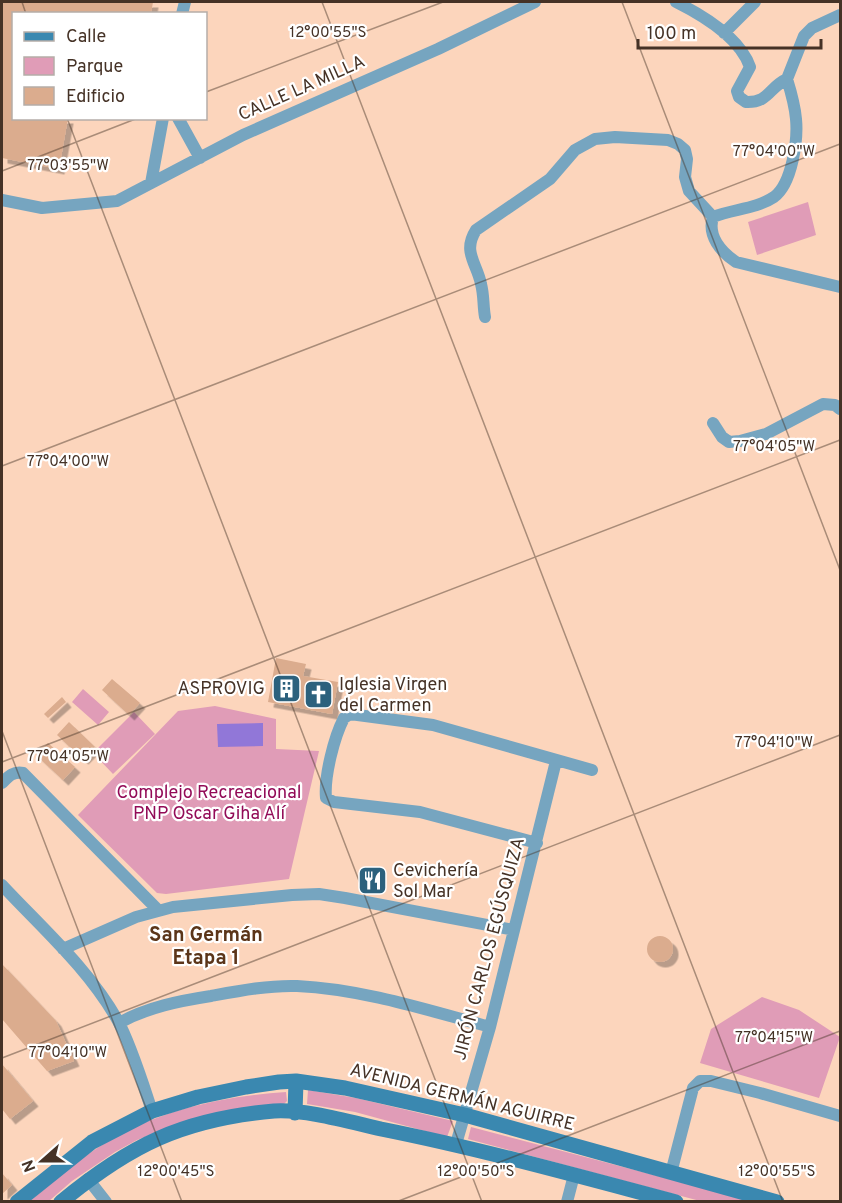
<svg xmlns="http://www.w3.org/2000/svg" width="842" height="1203" viewBox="0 0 842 1203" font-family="Overpass,sans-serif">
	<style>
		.green { fill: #e09cb7 }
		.water { fill: #9177d8 }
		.building { fill: #dbac8e; filter: url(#shadow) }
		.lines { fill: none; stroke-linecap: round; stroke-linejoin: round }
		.street { stroke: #76a5c0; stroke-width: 12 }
		.secondary { stroke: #3a88b0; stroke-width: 15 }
		.ticks { fill: none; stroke: #453226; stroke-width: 1.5; stroke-opacity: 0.45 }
		.labels { text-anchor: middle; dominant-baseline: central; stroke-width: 4.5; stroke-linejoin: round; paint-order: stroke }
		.street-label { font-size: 18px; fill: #453226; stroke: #fff }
		.poi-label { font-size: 18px; fill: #453226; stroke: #fff; text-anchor: start }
		.park-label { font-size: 18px; fill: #920b57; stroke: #fff }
		.neighbourhood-label { font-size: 20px; font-weight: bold; fill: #5b3519; stroke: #fff }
		.ticks-label { font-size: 15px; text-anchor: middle; fill: #453226; stroke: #fff; stroke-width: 4.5; stroke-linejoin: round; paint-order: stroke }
	</style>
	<defs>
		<filter id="shadow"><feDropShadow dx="5.5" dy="5.5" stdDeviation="0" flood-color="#0004"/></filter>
	</defs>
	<rect width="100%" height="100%" fill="#fcd5bc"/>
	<!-- green -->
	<path class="green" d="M808 202 816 235 757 255 748 222Z
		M83 689 109 712 98 725 72 702Z
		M215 706 276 719V749L319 751 289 879 166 894 157 893 78 815 178 711Z
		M134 712 155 734 113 774 93 753Z
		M762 997 799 1010 840 1037 819 1098 700 1063 711 1029Z
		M308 1090 356 1098 453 1121 447 1137 355 1112 307 1104Z
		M286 1092 287 1101 284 1104 162 1130 137 1140 115 1152 72 1181 49 1201 29 1202C55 1180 81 1157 110 1140 163 1109 225 1096 286 1092Z
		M471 1127 753 1201H700L468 1139Z"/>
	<!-- water -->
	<path class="water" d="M263 723V746L218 747 217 724Z"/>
	<!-- building -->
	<path class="building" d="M2 2H153L151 14H14V118H68L59 169 2 158Z
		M276 658 306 664 303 676 338 682 332 714 268 702Z
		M112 679 140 703 129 715 102 690Z
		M62 697 66 702 48 718 44 714Z
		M69 722 95 747 83 759 57 735Z
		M48 743 75 767 63 780 36 755Z
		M647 949a13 13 0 1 1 26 0a13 13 0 1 1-26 0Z
		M2 964 56 1021 74 1061 47 1071 2 1019Z
		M2 1064 33 1101 10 1119 2 1109Z
		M2 1173 12 1185 2 1194Z"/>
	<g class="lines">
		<!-- street -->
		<path class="street" d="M676 2C702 15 740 38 750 67L737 91 739 97 746 102C769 103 769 87 787 79
			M182 14 185 2
			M724 33 755 2
			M787 79 804 36 812 28 840 15
			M178 118 200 158
			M151 183 163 118
			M2 200 42 208 117 201 243 135 438 49 535 2
			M713 217C733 209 756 209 774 197 792 184 798 140 796 119 795 107 791 92 787 79
			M713 217C707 236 721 252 736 262L840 287
			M485 317C483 306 484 295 481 284 477 263 462 252 476 230L550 179 575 150 595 139 615 137 668 140 678 144 685 150 687 159 685 177 689 191 713 217
			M713 423 722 437 729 442 740 441 766 434 823 404 835 405 840 409
			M2 783C8 777 13 771 23 773L158 910
			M537 843 420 812 334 802 326 798C324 777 334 737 344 718L350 714 433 725 592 770
			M2 885C42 928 89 969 118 1021 131 1045 143 1084 152 1111
			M63 949 136 917 173 907 292 895 319 894 345 898 514 930
			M119 1023C148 1007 179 1001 211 996 238 991 269 985 297 986 362 989 427 1010 490 1027
			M456 1144 490 1027 556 761
			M671 1173 693 1088 700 1081H711L760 1093 840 1116
			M88 1179 106 1202
			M567 1202 574 1175"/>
		<!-- secondary -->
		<path class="secondary" d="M295 1113 296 1081
			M17 1202 92 1142 152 1111 198 1097 246 1087 279 1082 296 1081 345 1088 465 1115 777 1202
			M61 1202C130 1145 183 1119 274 1111 306 1109 350 1122 381 1129 481 1149 578 1176 676 1202"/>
	</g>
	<!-- ticks -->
	<path class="ticks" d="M22 2 26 14M322 2 783 1202M622 2 840 570M206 92 443 2M67 118 482 1202M2 171 138 118M2 466 840 144M2 731 182 1202M2 762 840 440M2 1058 840 735M396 1202 840 1031"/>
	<!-- icons -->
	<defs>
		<symbol id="building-square" viewBox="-11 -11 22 22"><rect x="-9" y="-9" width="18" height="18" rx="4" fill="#2c617d" stroke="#fff"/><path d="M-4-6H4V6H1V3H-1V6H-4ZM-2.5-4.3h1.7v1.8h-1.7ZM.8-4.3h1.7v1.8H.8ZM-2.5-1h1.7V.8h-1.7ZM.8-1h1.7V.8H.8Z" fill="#fff"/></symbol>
		<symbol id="church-square" viewBox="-11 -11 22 22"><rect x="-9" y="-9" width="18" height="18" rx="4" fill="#2c617d" stroke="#fff"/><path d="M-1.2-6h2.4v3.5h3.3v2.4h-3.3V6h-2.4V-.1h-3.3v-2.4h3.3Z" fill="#fff"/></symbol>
		<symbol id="restaurant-square" viewBox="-11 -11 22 22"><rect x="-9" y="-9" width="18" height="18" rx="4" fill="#2c617d" stroke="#fff"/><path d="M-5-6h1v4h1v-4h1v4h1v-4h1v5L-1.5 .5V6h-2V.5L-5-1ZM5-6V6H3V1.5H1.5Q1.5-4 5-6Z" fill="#fff"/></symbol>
	</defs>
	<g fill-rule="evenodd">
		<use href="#building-square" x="270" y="672" width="33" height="33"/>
		<use href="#church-square" x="302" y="678" width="33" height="33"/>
		<use href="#restaurant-square" x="356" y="864" width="33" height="33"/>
	</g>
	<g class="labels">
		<!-- street labels -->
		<g class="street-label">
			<text transform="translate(302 89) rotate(-24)">CALLE LA MILLA</text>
			<text transform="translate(490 949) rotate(-75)">JIRÓN CARLOS EGÚSQUIZA</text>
			<text transform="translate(462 1098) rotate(14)">AVENIDA GERMÁN AGUIRRE</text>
		</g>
		<!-- poi labels -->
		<g class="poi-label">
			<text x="339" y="685">Iglesia Virgen<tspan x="339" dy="21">del Carmen</tspan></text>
			<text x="265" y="689" text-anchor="end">ASPROVIG</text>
			<text x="393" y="871">Cevichería<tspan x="393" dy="21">Sol Mar</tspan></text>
		</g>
		<!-- park labels -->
		<g class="park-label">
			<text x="209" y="793">Complejo Recreacional<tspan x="209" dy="21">PNP Oscar Giha Alí</tspan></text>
		</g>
		<!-- neighbourhood labels -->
		<g class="neighbourhood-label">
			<text x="206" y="936">San Germán<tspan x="206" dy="23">Etapa 1</tspan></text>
		</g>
	</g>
	<g class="ticks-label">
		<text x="328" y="37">12°00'55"S</text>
		<text x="774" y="156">77°04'00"W</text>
		<text x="68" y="170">77°03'55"W</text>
		<text x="774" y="451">77°04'05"W</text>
		<text x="68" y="466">77°04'00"W</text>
		<text x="774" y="747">77°04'10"W</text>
		<text x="68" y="761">77°04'05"W</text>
		<text x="774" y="1042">77°04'15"W</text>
		<text x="68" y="1057">77°04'10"W</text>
		<text x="176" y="1176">12°00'45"S</text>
		<text x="476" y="1176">12°00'50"S</text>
		<text x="777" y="1176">12°00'55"S</text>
	</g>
	<!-- border -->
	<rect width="842" height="1203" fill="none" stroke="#453226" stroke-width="6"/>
	<!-- legend -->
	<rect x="12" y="12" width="195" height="108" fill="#ffffff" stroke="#b5ada8" stroke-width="1.5"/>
	<rect x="24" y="32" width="30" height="9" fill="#3a88b0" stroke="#b5ada8" stroke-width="1.5"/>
	<text x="66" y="42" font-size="18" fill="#453226">Calle</text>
	<rect x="24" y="57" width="30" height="18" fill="#e09cb7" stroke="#b5ada8" stroke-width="1.5"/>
	<text x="66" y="72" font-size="18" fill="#453226">Parque</text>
	<rect x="24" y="87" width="30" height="18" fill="#dbac8e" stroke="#b5ada8" stroke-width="1.5"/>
	<text x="66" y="102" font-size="18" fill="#453226">Edificio</text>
	<!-- north arrow -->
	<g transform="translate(42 1161) rotate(249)" stroke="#ffffff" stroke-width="4.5" paint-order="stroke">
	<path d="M0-4.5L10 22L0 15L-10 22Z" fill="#453226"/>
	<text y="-9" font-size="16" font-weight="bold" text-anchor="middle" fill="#453226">N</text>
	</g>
	<!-- scale -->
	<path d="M638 39v9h183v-9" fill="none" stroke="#453226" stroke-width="3"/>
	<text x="647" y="39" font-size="18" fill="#453226" stroke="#ffffff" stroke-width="4.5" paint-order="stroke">100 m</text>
</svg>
